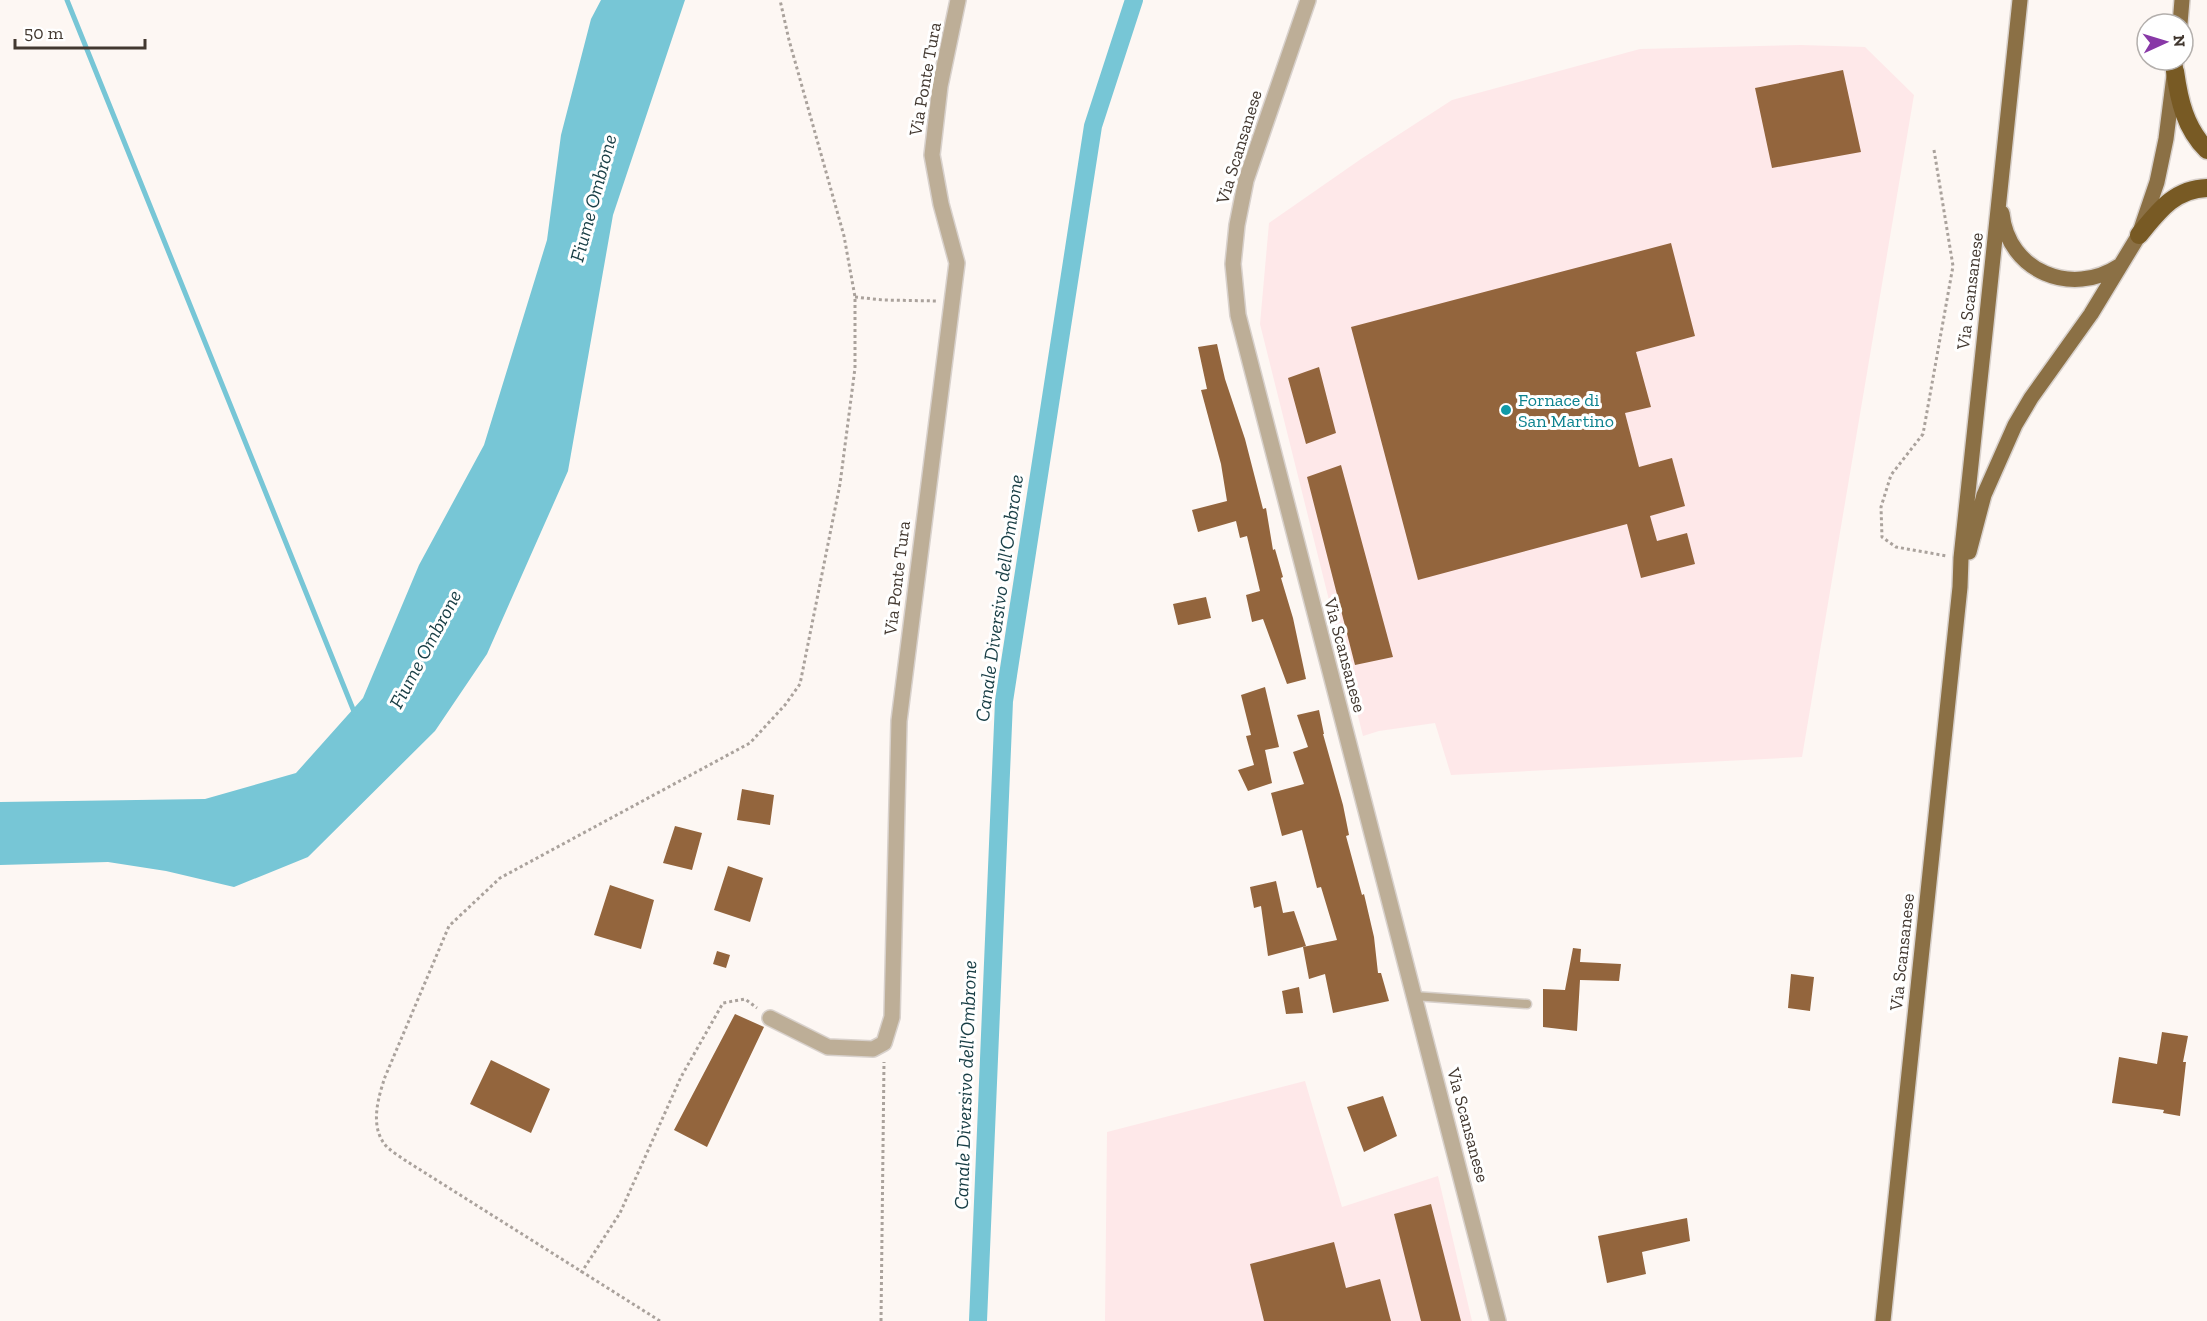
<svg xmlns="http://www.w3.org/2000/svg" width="2207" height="1321" viewBox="0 0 2207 1321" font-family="'Zilla Slab',serif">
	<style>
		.industrial { fill: #fee8e9 }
		.water { fill: #77c6d6 }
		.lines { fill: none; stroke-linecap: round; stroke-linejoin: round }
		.stream { stroke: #77c6d6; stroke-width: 5 }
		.canal { stroke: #77c6d6; stroke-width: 18 }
		.building { fill: #93653d }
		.lane-casing { stroke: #d8d1cc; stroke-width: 11 }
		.street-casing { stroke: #d8d1cc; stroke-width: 18 }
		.primary-casing { stroke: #d8d1cc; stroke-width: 18 }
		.highway-casing { stroke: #d8d1cc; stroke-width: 21 }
		.path { stroke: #aaa29c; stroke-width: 3; stroke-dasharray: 3 3; stroke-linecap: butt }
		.lane { stroke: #bdae97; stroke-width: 8 }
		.street { stroke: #bdae97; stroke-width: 15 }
		.primary { stroke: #8b7045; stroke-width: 15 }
		.highway { stroke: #785a24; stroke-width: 18 }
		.culture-dot { fill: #0f9aa8; stroke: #fff; stroke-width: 2 }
		.labels { text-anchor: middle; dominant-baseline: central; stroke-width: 6; stroke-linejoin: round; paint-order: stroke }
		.street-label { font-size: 18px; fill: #423830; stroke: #fff }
		.culture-label { font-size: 18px; fill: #0d838f; stroke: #fff; text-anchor: start }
		.water-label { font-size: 20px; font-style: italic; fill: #173d44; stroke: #fff }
	</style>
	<rect width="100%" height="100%" fill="#fdf7f3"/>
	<!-- industrial -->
	<path class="industrial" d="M1801 45 1865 47 1914 95 1802 757 1451 775 1435 723 1379 731 1363 736 1260 324 1269 223 1361 159 1452 100 1640 49Z
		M1305 1081 1342 1207 1438 1176 1472 1321H1105L1107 1132Z"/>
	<!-- water -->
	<path class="water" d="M601 0H685L613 215 568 471 487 654 435 731 308 857 234 887 166 871 108 862 0 865V802L205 799 296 773 363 698 419 565 484 445 547 240 561 135 591 19Z"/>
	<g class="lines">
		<!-- stream -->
		<path class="stream" d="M67 0 355 714"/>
		<!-- canal -->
		<path class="canal" d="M978 1321 1004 701 1093 126 1134 0"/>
	</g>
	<!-- building -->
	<path class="building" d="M1843 70 1861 152 1772 168 1755 88Z
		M1671 243 1695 336 1636 352 1651 407 1625 413 1639 467 1672 458 1685 506 1650 516 1657 541 1687 533 1695 564 1641 578 1627 524 1418 580 1351 327Z
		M1217 344 1225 379 1245 439 1263 509 1266 508 1273 550 1275 549 1283 577 1281 578 1293 618 1306 679 1287 684 1263 619 1252 622 1246 595 1260 591 1247 536 1240 538 1236 521 1198 532 1192 510 1227 501 1221 464 1201 390 1207 389 1198 347Z
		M1319 367 1336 433 1306 444 1288 378Z
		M1341 465 1393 657 1355 665 1307 477Z
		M1206 597 1211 618 1178 625 1173 604Z
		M1265 687 1279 747 1265 750 1272 783 1248 791 1238 770 1254 765 1246 736 1251 735 1241 695Z
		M1319 710 1324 734H1323L1343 805 1349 835 1346 836 1362 895 1364 894 1374 937 1378 973H1381L1389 1001 1333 1013 1325 974 1309 979 1303 947 1337 940 1321 887 1317 888 1302 830 1282 836 1271 793 1304 784 1293 752 1308 747 1297 715Z
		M742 789 774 795 770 825 737 820Z
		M675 826 702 833 692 870 663 863Z
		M728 866 763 878 750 922 714 910Z
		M1276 881 1283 913 1294 911 1306 946 1268 956 1261 906 1254 908 1250 887Z
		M610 885 654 900 641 949 594 935Z
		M1573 948 1581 949 1580 962 1621 964 1619 981 1580 980 1577 1031 1543 1027V989L1565 990Z
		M717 951 730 955 726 968 713 964Z
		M1791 974 1814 977 1810 1011 1788 1008Z
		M1299 987 1303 1013 1286 1014 1282 991Z
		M735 1014 764 1027 707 1147 674 1130Z
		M2162 1032 2188 1036 2183 1062H2186L2180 1116 2163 1113 2164 1110 2112 1103 2119 1057 2157 1064Z
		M491 1060 550 1089 531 1133 470 1104Z
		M1383 1096 1397 1136 1364 1152 1347 1107Z
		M1431 1204 1461 1321H1421L1394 1214Z
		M1687 1218 1690 1241 1642 1252 1646 1274 1607 1283 1598 1236Z
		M1334 1242 1346 1288 1380 1279 1391 1321H1264L1250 1264Z"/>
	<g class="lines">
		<defs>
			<path id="lane" d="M1414 996 1527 1004"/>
			<path id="street" d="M1308 0 1246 180 1237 225 1233 264 1238 315 1498 1321
				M770 1018 828 1047 873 1049 884 1043 892 1017 899 721 957 263 941 204 932 155 940 86 958 0"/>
			<path id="primary" d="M2180 24 2182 0
				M2002 213C2008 272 2072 297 2119 266
				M1969 552 1984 495 2015 425 2031 398 2091 314 2139 235 2157 182 2166 139 2176 60
				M1883 1321 1960 587 1961 558C1980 372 2002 186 2020 0"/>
			<path id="highway" d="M2175 71C2179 100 2185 128 2207 150
				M2139 235C2158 212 2174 189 2207 188"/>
		</defs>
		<!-- lane casing -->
		<use href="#lane" class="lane-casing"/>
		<!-- street casing -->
		<use href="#street" class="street-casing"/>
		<!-- primary casing -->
		<use href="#primary" class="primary-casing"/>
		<!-- highway casing -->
		<use href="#highway" class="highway-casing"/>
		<!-- path -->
		<path class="path" d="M1934 150 1953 266 1923 434 1891 475 1881 507 1882 537 1896 547 1947 556
			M855 297 883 300 938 301
			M581 1273 620 1213 681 1077 723 1003 745 999 757 1008
			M660 1321 411 1164C403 1159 394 1153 387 1147 369 1128 378 1098 385 1077L449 926 500 878 750 743 785 705 800 684 840 484 855 368V297L844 236 789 40 780 0
			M881 1321 884 1062"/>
		<!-- lane -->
		<use href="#lane" class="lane"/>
		<!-- street -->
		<use href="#street" class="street"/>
		<!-- primary -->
		<use href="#primary" class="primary"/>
		<!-- highway -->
		<use href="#highway" class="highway"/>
	</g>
	<!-- markers -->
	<circle class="culture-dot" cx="1506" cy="410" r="6"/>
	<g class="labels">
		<!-- street labels -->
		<g class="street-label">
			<text transform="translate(925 79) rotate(-80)">Via Ponte Tura</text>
			<text transform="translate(1239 147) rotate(-73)">Via Scansanese</text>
			<text transform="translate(1970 291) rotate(-83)">Via Scansanese</text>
			<text transform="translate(897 578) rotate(-83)">Via Ponte Tura</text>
			<text transform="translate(1345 655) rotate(75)">Via Scansanese</text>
			<text transform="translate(1902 952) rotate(-84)">Via Scansanese</text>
			<text transform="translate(1468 1125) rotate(75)">Via Scansanese</text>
		</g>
		<!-- culture labels -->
		<g class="culture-label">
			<text x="1518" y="400">Fornace di<tspan x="1518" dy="21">San Martino</tspan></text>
		</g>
		<!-- water labels -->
		<g class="water-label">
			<text transform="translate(593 198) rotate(-75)">Fiume Ombrone</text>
			<text transform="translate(999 598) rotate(-82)">Canale Diversivo dell'Ombrone</text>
			<text transform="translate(425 649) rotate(-62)">Fiume Ombrone</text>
			<text transform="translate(965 1085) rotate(-88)">Canale Diversivo dell'Ombrone</text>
		</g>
	</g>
	<!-- north arrow -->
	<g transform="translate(2165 42) rotate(86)"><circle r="28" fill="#ffffff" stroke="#b3afac" stroke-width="1.5"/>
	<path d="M0-4.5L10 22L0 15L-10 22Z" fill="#8838a7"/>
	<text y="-9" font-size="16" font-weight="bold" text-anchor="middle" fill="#423830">N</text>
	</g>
	<!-- scale -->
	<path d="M15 39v9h130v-9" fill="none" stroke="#423830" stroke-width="3"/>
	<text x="24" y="39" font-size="18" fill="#423830" stroke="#ffffff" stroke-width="4.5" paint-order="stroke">50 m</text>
</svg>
